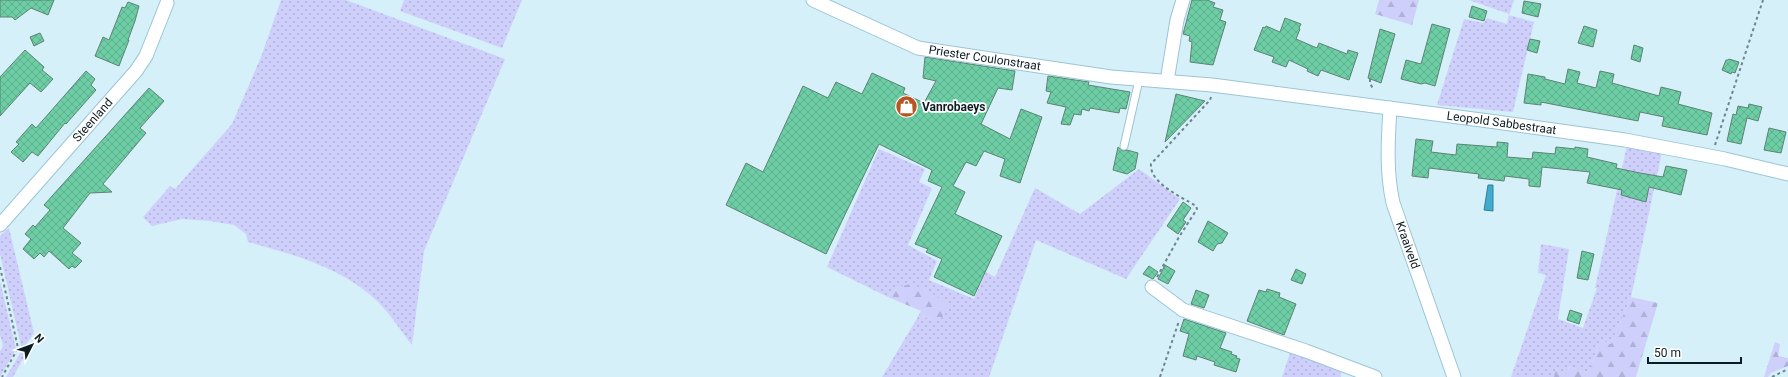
<svg xmlns="http://www.w3.org/2000/svg" width="1788" height="377" viewBox="0 0 1788 377" font-family="Roboto,sans-serif">
	<style>
		.grass { fill: url(#grass-dots) }
		.forest { fill: url(#forest-firs) }
		.water { fill: #40abcf; stroke: #30809b }
		.building { fill: url(#building-cross-hatch); stroke: #5d8372 }
		.lines { fill: none; stroke-linecap: round; stroke-linejoin: round }
		.service-casing { stroke: #9bc5d6; stroke-width: 9 }
		.minor-casing { stroke: #9bc5d6; stroke-width: 15 }
		.path { stroke: #6f848c; stroke-width: 2; stroke-dasharray: 3 3; stroke-linecap: butt }
		.service { stroke: #fff; stroke-width: 7 }
		.minor { stroke: #fff; stroke-width: 13 }
		.labels { text-anchor: middle; dominant-baseline: central; stroke-width: 3.5; stroke-linejoin: round; paint-order: stroke }
		.street-label { font-size: 12px; fill: #0b1c22; stroke: #fff }
		.poi-label { font-size: 12px; font-weight: bold; fill: #0b1c22; stroke: #fff; text-anchor: start }
	</style>
	<defs>
		<pattern id="grass-dots" width="8" height="8" patternUnits="userSpaceOnUse"><rect width="8" height="8" fill="#cfcffb"/><path d="M2 2h.1M6 6h.1" fill="none" stroke="#b0b1d7" stroke-width="1.8" stroke-linecap="round"/></pattern>
		<pattern id="forest-firs" width="22" height="20" patternUnits="userSpaceOnUse"><rect width="22" height="20" fill="#cfcffb"/><path d="M5 1l3.5 6h-7zM16 11l3.5 6h-7z" fill="#b0b1d7"/></pattern>
		<pattern id="building-cross-hatch" width="8" height="8" patternUnits="userSpaceOnUse"><rect width="8" height="8" fill="#6dcda5"/><path d="M0 0l8 8M0 8l8-8" fill="none" stroke="#5daf8e"/></pattern>
	</defs>
	<rect width="100%" height="100%" fill="#d6f0fa"/>
	<!-- grass -->
	<path class="grass" d="M281 0H346L505 59 424 251 412 345C401 331 390 314 378 302 344 268 292 254 248 242L246 234 234 225 210 221 182 219 152 226 143 217 170 186 175 189 232 124 261 57Z
		M404 0H522L502 48 400 11Z
		M1469 0H1514L1509 15 1534 22 1513 112 1437 105 1464 19 1484 23 1487 18 1507 24 1509 14Z
		M1627 146 1662 152 1631 297 1611 344 1600 340 1589 373 1569 367 1567 374 1556 371 1554 377H1511L1546 275 1538 273 1541 244 1569 249 1558 319 1583 328 1597 288H1595Z
		M879 149 925 169 919 182 932 188 908 245 937 261 929 280 974 299 986 272 995 277 1035 188 1080 214 1139 169 1180 199 1126 279 1036 240 989 377H882L919 315 935 321 898 287 888 297 827 267Z
		M9 228 34 333 22 350 27 352 13 377H6L22 350 0 254V236Z
		M0 281 16 349 0 377V351L3 346 0 335Z
		M1291 350 1341 370V377H1282Z"/>
	<!-- forest -->
	<path class="forest" d="M1379 0H1419L1412 25 1375 14Z
		M911 284 935 295 948 306C946 314 943 318 935 321L919 315 921 311 888 297 898 287Z
		M1631 297 1658 303 1636 377H1554L1555 370 1567 374 1569 367 1589 373 1600 340 1611 344Z
		M1775 342 1780 344 1778 356 1788 358V366L1771 373 1768 377H1764Z"/>
	<!-- water -->
	<path class="water" d="M1488 185H1493V211L1484 210Z"/>
	<!-- building -->
	<path class="building" d="M0 0H54L48 15 31 8 15 20 12 17H0Z
		M1192 0H1207L1215 3 1213 7 1223 10 1220 20 1226 22 1213 65 1190 62 1192 42 1189 41 1190 36 1183 34Z
		M1524 1 1541 4 1538 17 1522 13Z
		M128 2 139 6 135 21 128 40H129L119 66 95 56 103 37 109 40 122 7 125 8Z
		M1472 6 1487 11 1484 21 1469 17Z
		M1285 18 1301 24 1299 28 1300 29 1296 39 1317 48 1319 43 1347 54 1348 50 1358 53 1349 80 1321 70 1318 76 1307 71 1308 69 1289 60 1286 67 1272 62 1274 57 1254 50 1263 27 1265 28 1266 26 1280 32Z
		M1432 24 1450 29 1435 86 1425 83 1421 84 1401 79 1406 60 1421 64Z
		M1584 26 1597 30 1593 47 1578 43Z
		M1380 29 1395 34 1381 83 1368 78Z
		M40 33 44 41 34 46 30 37Z
		M1530 39 1540 41 1537 53 1527 50Z
		M1634 45 1643 48 1640 62 1631 59Z
		M25 50 44 67 42 70 53 79 41 92 30 83 0 116V77Z
		M925 57 1015 71 1012 90 998 88 981 124 1010 139 1021 109 1042 117 1020 183 1000 176 1005 159 984 151 976 166 966 162 953 186 965 192 955 214 1002 236 974 296 934 277 942 259 926 252 928 249 915 244 942 187 928 181 932 170 879 144 826 254 726 205 746 163 763 172 803 86 828 98 836 82 862 94 872 73 905 88 903 93 924 103 936 81 923 78Z
		M1729 59 1739 62 1735 73 1732 72 1731 74 1722 70 1726 60H1728Z
		M1568 69 1580 72 1577 83 1596 88 1600 71 1614 74 1612 83 1659 96 1661 87 1681 92 1678 104 1712 113 1707 135 1662 126 1664 117 1640 112 1638 121 1541 102V105L1524 103 1528 74 1545 77V79L1565 84Z
		M86 71 95 79 91 85 96 90 66 124 65 123 38 156 32 152 23 162 11 152 19 144 16 142 32 124 36 128Z
		M1048 76 1089 82 1088 85 1130 92 1126 109 1120 108 1119 113 1090 108 1089 111 1082 109 1081 115 1074 114 1070 125 1061 124 1066 107 1047 103 1051 92 1046 91Z
		M149 88 164 101 140 128 146 133 103 184 112 192 90 193 63 228 81 243 72 253 82 261 75 268 72 266 69 269 49 251 44 257 40 253 34 259 23 249 31 239 25 234 33 225 35 227 50 210 44 205Z
		M1176 94 1205 101 1165 142Z
		M1749 104 1762 107 1758 121 1747 118 1741 144 1727 141 1733 114 1736 115 1738 106 1748 108Z
		M1769 128 1786 132 1781 153 1764 150Z
		M1416 139 1433 141 1431 152 1456 155 1457 144 1497 147V142L1508 143 1507 157 1532 159 1533 152 1555 154 1556 147 1575 149V147L1588 149 1587 157 1617 164 1616 168 1640 173 1663 177 1666 166 1687 170 1681 195 1649 187 1646 202 1621 195 1622 190 1587 183 1590 172 1542 167 1540 187 1529 186V179L1505 176 1504 181 1478 178 1479 174 1429 168 1428 178 1412 176Z
		M1118 147 1123 151 1127 150 1138 153 1135 169 1127 174 1113 170Z
		M1183 202 1191 208 1183 220 1186 222 1178 234 1167 226Z
		M1208 221 1228 233 1222 243 1217 244 1213 251 1198 242Z
		M1582 251 1594 254 1588 280 1577 278Z
		M1165 265 1175 271 1168 284 1158 279Z
		M1149 266 1158 272 1153 279 1143 274Z
		M1296 269 1306 274 1302 284 1291 280Z
		M1267 289 1280 293 1279 297 1296 304 1284 335 1247 321 1259 290 1266 292Z
		M1196 290 1209 295 1204 308 1191 304Z
		M1570 310 1582 314 1579 324 1567 320Z
		M1184 319 1226 333 1220 348 1232 352 1231 354 1237 356 1236 358 1240 359 1236 372 1214 365 1215 362 1197 356 1196 360 1183 356 1189 334 1180 331Z"/>
	<g class="lines">
		<defs>
			<path id="service" d="M1124 146 1139 80"/>
			<g id="minor">
				<path id="s1" d="M813 0 918 48 1111 77 1212 85 1489 121 1625 140 1725 159 1788 174"/>
				<path d="M1167 81 1177 20 1183 0"/>
				<path id="s2" d="M1390 108C1388 140 1386 171 1393 203L1454 377"/>
				<path id="s3" d="M0 225 136 71 146 56 167 3"/>
				<path d="M1152 287 1183 310 1306 351 1375 377"/>
			</g>
		</defs>
		<!-- service casing -->
		<use href="#service" class="service-casing"/>
		<!-- minor casing -->
		<use href="#minor" class="minor-casing"/>
		<!-- path -->
		<path class="path" d="M1370 79V83L1373 89
			M1715 145 1763 0
			M0 267 18 348 2 377
			M1157 277 1179 237 1197 209 1196 206C1182 197 1149 183 1151 164L1210 100 1211 97
			M1160 377 1179 321
			M1772 377 1788 369"/>
		<!-- service -->
		<use href="#service" class="service"/>
		<!-- minor -->
		<use href="#minor" class="minor"/>
	</g>
	<!-- icons -->
	<defs>
		<symbol id="shop-disc" viewBox="-11 -11 22 22"><circle r="9.5" fill="#b85421" stroke="#fff"/><path d="M-5-2.5h2.3a2.7 3.5 0 0 1 5.4 0H5L5.5 6h-11ZM-1.5-2.5h3a1.5 2.3 0 0 0-3 0Z" fill="#fff"/></symbol>
	</defs>
	<g fill-rule="evenodd">
		<use href="#shop-disc" x="894" y="94" width="25" height="25"/>
	</g>
	<g class="labels">
		<!-- street labels -->
		<g class="street-label">
			<text stroke="none"><textPath href="#s1" startOffset="183">Priester Coulonstraat</textPath></text>
			<text stroke="none"><textPath href="#s3" startOffset="140">Steenland</textPath></text>
			<text stroke="none"><textPath href="#s1" startOffset="704">Leopold Sabbestraat</textPath></text>
			<text stroke="none"><textPath href="#s2" startOffset="140">Kraaiveld</textPath></text>
		</g>
		<!-- poi labels -->
		<g class="poi-label">
			<text x="922" y="107">Vanrobaeys</text>
		</g>
	</g>
	<!-- north arrow -->
	<g transform="translate(32 345) rotate(48)" stroke="#ffffff" stroke-width="3" paint-order="stroke">
	<path d="M0-3L7 15L0 10L-7 15Z" fill="#0b1c22"/>
	<text y="-6" font-size="11" font-weight="bold" text-anchor="middle" fill="#0b1c22">N</text>
	</g>
	<!-- scale -->
	<path d="M1648 357v6h93v-6" fill="none" stroke="#0b1c22" stroke-width="2"/>
	<text x="1654" y="357" font-size="12" fill="#0b1c22" stroke="#ffffff" stroke-width="3" paint-order="stroke">50 m</text>
</svg>
